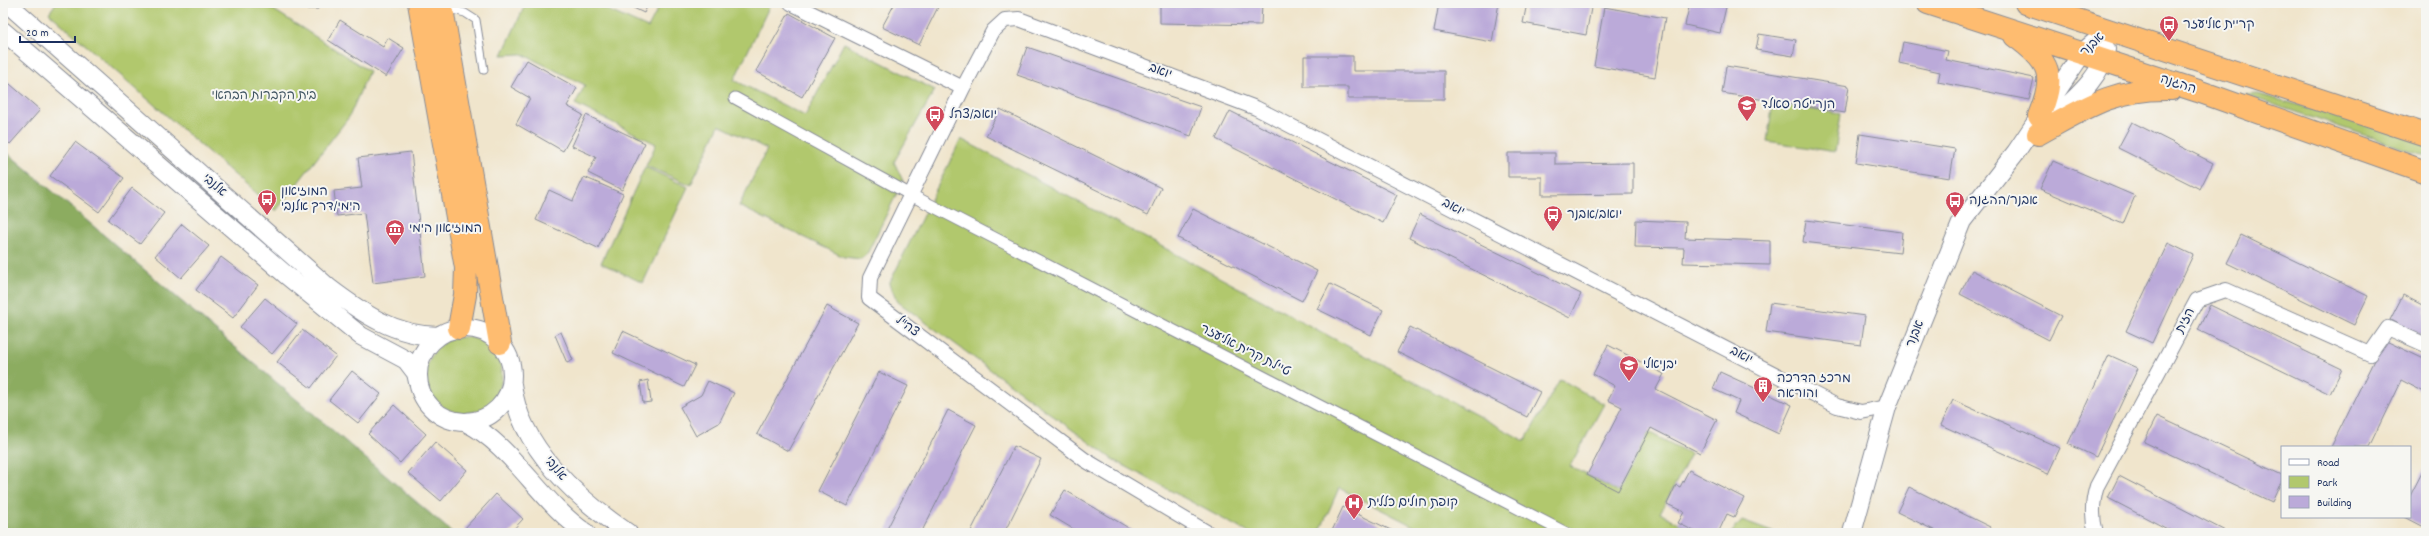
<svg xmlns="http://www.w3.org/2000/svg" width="2429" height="536" viewBox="0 0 2429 536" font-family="Dekko,'Playpen Sans Hebrew',sans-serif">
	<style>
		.green { fill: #b1c86d; stroke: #667c66 }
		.forest { fill: #8cac60; stroke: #546e5f }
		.building { fill: #bbaad9 }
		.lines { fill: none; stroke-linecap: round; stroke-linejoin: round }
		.service-casing { stroke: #868a95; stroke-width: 9 }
		.pedestrian-casing { stroke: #868a95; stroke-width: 13 }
		.minor-casing { stroke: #868a95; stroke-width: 16 }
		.tertiary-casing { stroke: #868a95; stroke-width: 20 }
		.trunk-casing { stroke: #868a95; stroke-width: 24 }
		.service { stroke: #fff; stroke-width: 7 }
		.pedestrian { stroke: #fff; stroke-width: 11 }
		.minor { stroke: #fff; stroke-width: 14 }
		.tertiary { stroke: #fff; stroke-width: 18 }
		.trunk { stroke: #febc70; stroke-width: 22 }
		.labels { text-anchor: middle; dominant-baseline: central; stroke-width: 4; stroke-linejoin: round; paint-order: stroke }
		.poi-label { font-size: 13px; fill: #1b2f5e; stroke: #f6f6f2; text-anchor: start }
		.street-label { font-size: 13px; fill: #1b2f5e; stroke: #f6f6f2 }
		.park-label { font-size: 13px; fill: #405562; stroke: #f6f6f2 }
	</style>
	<rect width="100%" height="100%" fill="#f6f6f2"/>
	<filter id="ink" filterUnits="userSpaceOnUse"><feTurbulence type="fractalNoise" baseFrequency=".025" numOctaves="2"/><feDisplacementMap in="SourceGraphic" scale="8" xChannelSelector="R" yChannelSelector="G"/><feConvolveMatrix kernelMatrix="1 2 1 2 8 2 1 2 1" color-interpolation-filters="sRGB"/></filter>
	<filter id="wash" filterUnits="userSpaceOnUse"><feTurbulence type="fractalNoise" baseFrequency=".012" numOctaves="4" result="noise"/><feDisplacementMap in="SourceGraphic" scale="16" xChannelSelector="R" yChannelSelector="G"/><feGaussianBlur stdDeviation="0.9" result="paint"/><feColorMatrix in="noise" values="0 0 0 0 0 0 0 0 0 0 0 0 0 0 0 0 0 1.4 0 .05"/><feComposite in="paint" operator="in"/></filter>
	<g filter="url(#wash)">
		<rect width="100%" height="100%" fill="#f0e5cc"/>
		<!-- green -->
		<path class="green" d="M56 3H263L369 71 349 117 276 211 49 13Z
			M526 3H592L648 28 661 3H771L734 80 805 116 844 43 935 90 894 162 903 181 867 254 861 259 844 257 739 206 767 149 719 125 691 185 646 166 656 144 575 104 585 85 522 54 502 55Z
			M2258 94 2332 114 2426 144V156L2245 95Z
			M1773 103 1841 114 1835 152 1767 141Z
			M961 139 1525 441 1560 379 1604 404 1570 466 1617 491 1648 432 1691 454 1660 513 1698 533H1427L1339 488 1319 533H1249L1112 459 898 302 889 284Z
			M645 167 688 187 643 283 601 263Z
			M426 375a38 38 0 1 1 76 0a38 38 0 1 1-76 0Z
			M1742 521 1775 533H1731Z"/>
		<!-- forest -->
		<path class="forest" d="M3 149 453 533H3Z"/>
		<g id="blocks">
			<!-- building -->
			<path class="building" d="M303 3H319L318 9H303Z
				M623 3H649L644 13Z
				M895 3H940L919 45 882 27Z
				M1160 3H1262L1261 25 1160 23Z
				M1439 3H1499L1492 42 1434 31Z
				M1527 3H1592L1586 35 1523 23Z
				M1690 3H1727L1720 33 1685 25Z
				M1604 7 1665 18 1655 77 1594 66Z
				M789 13 835 38 802 97 756 71Z
				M340 20 383 47 388 38 404 48 386 77 328 40Z
				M1759 34 1796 40 1793 56 1756 50Z
				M1903 42 1948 51 1946 60 2034 78 2029 100 1938 82 1940 72 1899 63Z
				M1027 47 1201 107 1191 136 1017 75Z
				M1304 56H1353V71H1444V99H1348V87H1304Z
				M527 60 577 88 567 106 583 115 563 151 516 124 530 98 511 87Z
				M1726 66 1849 86 1845 113 1722 93Z
				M3 78 40 110 10 144 3 137Z
				M1000 109 1161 188 1148 215 986 136Z
				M1230 111 1397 195 1383 223 1216 139Z
				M586 115 645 143 622 190 588 173 596 157 572 146Z
				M2132 122 2213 163 2200 189 2118 148Z
				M1860 134 1955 149 1950 178 1856 163Z
				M75 142 124 178 99 212 50 176Z
				M411 152 425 276 373 283 364 213 337 216 334 191 362 188 358 158Z
				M1508 153H1555V164L1633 163V194L1542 195V177H1508Z
				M2053 161 2135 196 2123 224 2040 189Z
				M584 177 623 194 598 248 536 220 549 190 573 201Z
				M132 188 164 213 140 244 108 220Z
				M1193 209 1317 271 1302 301 1178 238Z
				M1420 214 1581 294 1570 318 1409 238Z
				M1636 220 1686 222 1685 238 1770 241V265L1683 263 1684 248 1635 247Z
				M1806 220 1902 232 1900 253 1803 242Z
				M182 224 209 246 181 278 155 256Z
				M2241 235 2368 296 2354 325 2227 263Z
				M2168 243 2193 255 2152 343 2126 331Z
				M221 257 258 285 233 318 196 290Z
				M1972 270 2061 316 2049 340 1960 294Z
				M1330 284 1383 310 1371 335 1317 309Z
				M2403 295 2426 307V338L2390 320Z
				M265 298 297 324 272 354 240 327Z
				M1770 303 1865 316 1861 345 1766 332Z
				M2210 305 2342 369 2330 394 2198 330Z
				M827 306 858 323 788 451 757 434Z
				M1410 327 1540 392 1527 417 1397 352Z
				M302 330 336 356 311 388 277 362Z
				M623 331 695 365 684 387 613 353Z
				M561 332 573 360 567 363 555 335Z
				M2384 340 2426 360V393L2401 380 2369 447H2331Z
				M1608 345 1664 374 1656 389 1717 420 1700 453 1651 428 1618 491 1587 475 1622 407 1608 400 1615 386 1593 374Z
				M2109 355 2138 368 2096 457 2068 444Z
				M352 371 381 394 358 423 329 400Z
				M879 372 908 386 847 506 818 491Z
				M1720 372 1792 405 1779 434 1734 413 1739 401 1713 389Z
				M648 380 651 402 643 403 640 382Z
				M708 381 734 393 719 423 696 436 680 407 701 395Z
				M1953 400 2060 448 2048 474 1941 425Z
				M394 405 426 434 400 463 368 434Z
				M948 410 976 425 921 533H895L887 529Z
				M2157 416 2282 475V480L2272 502 2144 442Z
				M435 442 467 470 441 501 408 473Z
				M1014 446 1041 459 1004 533H970Z
				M2426 465V528L2405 517H2410V496Z
				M1689 470 1744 498 1734 517 1727 514 1718 533H1698L1678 523 1684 512 1667 504 1676 485 1680 487Z
				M2119 476 2229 533H2175L2108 498Z
				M1909 487 1990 527 1987 533H1940L1897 512Z
				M1065 490 1137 533H1080L1050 515Z
				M496 494 523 519 510 533H469L464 529Z
				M1343 507 1397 533H1331Z"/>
		</g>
	</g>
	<g filter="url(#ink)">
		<use href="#blocks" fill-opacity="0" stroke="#868a95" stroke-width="1"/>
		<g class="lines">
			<defs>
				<path id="service" d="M445 8 465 13 476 20 484 70"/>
				<path id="pedestrian" d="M735 98 911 195 1566 533"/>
				<path id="minor" d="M791 3 963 88
					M1208 533 1085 460 869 298 870 278 963 88 993 31 1005 20 1019 19 1256 108 1837 406 1861 412 1887 407
					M2096 533C2091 516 2092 502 2097 486L2197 300 2226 290 2370 354 2388 328 2426 345"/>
				<path id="tertiary" d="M7 3 329 288C362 313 395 336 439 336
					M3 31 285 274 361 336 406 360 416 373 418 382
					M2048 124C2069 103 2102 79 2106 49
					M418 375a47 47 0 1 1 94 0a47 47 0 1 1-94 0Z
					M512 384C519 447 579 500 628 533
					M467 423C512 445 541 503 586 533
					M1852 533 1887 407 1962 221 2016 152 2083 52 2109 30"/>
				<path id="trunk" d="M419 3 466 268 465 295 459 328
					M441 3 500 343
					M1928 3 2198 91 2426 172
					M2026 3 2426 135
					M2015 36C2051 62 2056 75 2039 116
					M2038 134C2085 108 2116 87 2172 89"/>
			</defs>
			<!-- service casing -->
			<use href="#service" class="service-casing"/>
			<!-- pedestrian casing -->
			<use href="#pedestrian" class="pedestrian-casing"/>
			<!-- minor casing -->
			<use href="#minor" class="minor-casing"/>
			<!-- tertiary casing -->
			<use href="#tertiary" class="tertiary-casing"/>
			<!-- trunk casing -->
			<use href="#trunk" class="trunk-casing"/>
			<!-- service -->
			<use href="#service" class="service"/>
			<!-- pedestrian -->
			<use href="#pedestrian" class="pedestrian"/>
			<!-- minor -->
			<use href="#minor" class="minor"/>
			<!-- tertiary -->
			<use href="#tertiary" class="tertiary"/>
			<!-- trunk -->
			<use href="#trunk" class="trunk"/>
		</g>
	</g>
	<!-- icons -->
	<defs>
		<symbol id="bus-pin" viewBox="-11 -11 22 30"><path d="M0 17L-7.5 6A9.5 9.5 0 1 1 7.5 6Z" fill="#d1495b" stroke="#f6f6f2"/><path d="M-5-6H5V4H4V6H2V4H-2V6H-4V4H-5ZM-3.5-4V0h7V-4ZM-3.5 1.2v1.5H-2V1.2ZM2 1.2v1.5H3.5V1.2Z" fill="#fff"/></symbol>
		<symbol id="school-pin" viewBox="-11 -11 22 30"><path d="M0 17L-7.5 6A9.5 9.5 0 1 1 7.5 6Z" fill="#d1495b" stroke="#f6f6f2"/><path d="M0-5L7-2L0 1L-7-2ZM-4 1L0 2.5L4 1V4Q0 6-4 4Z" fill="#fff"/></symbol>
		<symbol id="museum-pin" viewBox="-11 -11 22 30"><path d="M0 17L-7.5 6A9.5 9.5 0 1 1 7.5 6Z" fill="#d1495b" stroke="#f6f6f2"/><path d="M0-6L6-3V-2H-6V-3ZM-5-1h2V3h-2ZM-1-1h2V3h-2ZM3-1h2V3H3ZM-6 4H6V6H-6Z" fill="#fff"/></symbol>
		<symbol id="building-pin" viewBox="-11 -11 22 30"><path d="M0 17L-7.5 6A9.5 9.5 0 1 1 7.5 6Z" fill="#d1495b" stroke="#f6f6f2"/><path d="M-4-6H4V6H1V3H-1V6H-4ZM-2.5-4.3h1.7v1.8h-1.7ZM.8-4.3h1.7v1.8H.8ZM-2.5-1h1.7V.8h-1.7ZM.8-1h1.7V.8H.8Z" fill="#fff"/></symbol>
		<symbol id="hospital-pin" viewBox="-11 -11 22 30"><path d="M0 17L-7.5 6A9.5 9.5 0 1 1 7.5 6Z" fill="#d1495b" stroke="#f6f6f2"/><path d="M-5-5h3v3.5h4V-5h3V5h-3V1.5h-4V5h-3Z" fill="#fff"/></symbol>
	</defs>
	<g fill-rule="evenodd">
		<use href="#bus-pin" x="2158" y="14" width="22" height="30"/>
		<use href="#school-pin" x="1736" y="94" width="22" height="30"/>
		<use href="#bus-pin" x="924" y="104" width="22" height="30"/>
		<use href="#bus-pin" x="256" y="188" width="22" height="30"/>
		<use href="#bus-pin" x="1944" y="190" width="22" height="30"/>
		<use href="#bus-pin" x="1542" y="204" width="22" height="30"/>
		<use href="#museum-pin" x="384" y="218" width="22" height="30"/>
		<use href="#school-pin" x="1618" y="354" width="22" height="30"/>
		<use href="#building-pin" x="1752" y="375" width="22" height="30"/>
		<use href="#hospital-pin" x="1343" y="492" width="22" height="30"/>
	</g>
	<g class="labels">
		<!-- poi labels -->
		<g class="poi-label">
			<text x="2183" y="25">קריית אליעזר</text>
			<text x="1761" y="105">הנרייטה סאלד</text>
			<text x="949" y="115">יואב/צהל</text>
			<text x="281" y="192">המוזיאון<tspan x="281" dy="15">הימי/דרך אלנבי</tspan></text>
			<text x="1969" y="201">אבנר/ההגנה</text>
			<text x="1567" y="215">יואב/אבנר</text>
			<text x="409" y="229">המוזיאון הימי</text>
			<text x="1643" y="365">יבניאלי</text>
			<text x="1777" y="379">מרכז הדרכה<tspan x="1777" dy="15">והוראה</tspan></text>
			<text x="1368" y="503">קופת חולים כללית</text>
		</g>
		<!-- street labels -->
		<g class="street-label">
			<text transform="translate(2093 45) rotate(-44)">אבנר</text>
			<text transform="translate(1160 72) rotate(20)">יואב</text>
			<text transform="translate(2178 85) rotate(18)">ההגנה</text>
			<text transform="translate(214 186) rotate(41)">אלנבי</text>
			<text transform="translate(1453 208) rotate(28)">יואב</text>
			<text transform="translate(2186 321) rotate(-62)">הזית</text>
			<text transform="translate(907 327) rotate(37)">צה"ל</text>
			<text transform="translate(1916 334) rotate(-68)">אבנר</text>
			<text transform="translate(1245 351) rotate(27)">טיילת קרית אליעזר</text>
			<text transform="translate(1741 356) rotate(28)">יואב</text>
			<text transform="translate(555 469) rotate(51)">אלנבי</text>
		</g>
		<!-- park labels -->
		<g class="park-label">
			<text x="264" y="96">בית הקברות הבהאי</text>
		</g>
	</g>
	<!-- margin -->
	<rect width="2429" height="536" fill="none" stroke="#f6f6f2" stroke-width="16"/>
	<!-- legend -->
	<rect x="2281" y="446" width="130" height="72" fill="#f6f6f2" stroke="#9ea6b7"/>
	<rect x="2289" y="459" width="20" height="6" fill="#ffffff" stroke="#9ea6b7"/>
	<text x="2317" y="466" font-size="12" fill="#1b2f5e">Road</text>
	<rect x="2289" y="476" width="20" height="12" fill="#b1c86d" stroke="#9ea6b7"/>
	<text x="2317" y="486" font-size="12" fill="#1b2f5e">Park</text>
	<rect x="2289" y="496" width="20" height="12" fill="#bbaad9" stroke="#9ea6b7"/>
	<text x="2317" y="506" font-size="12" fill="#1b2f5e">Building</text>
	<!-- scale -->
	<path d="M20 36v6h55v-6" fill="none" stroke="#1b2f5e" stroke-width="2"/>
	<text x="26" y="36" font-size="12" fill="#1b2f5e" stroke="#f6f6f2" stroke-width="3" paint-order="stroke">20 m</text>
</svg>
